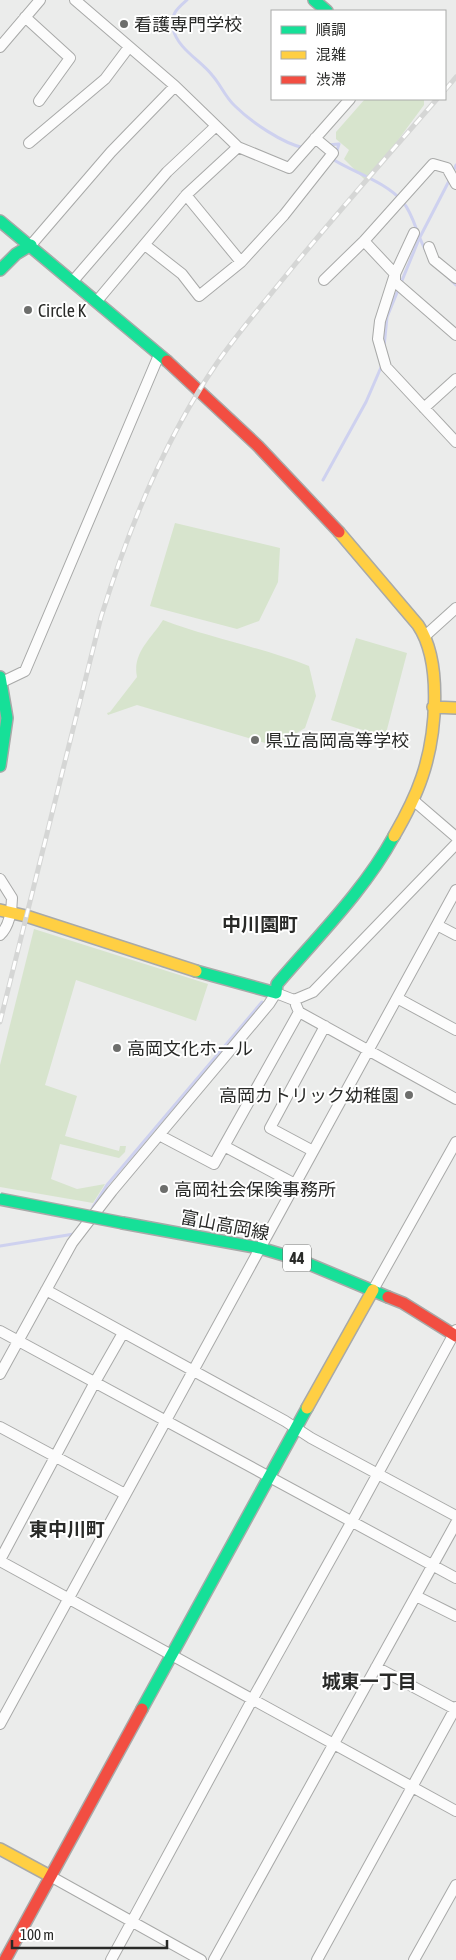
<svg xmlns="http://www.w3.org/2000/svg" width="456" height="1960" viewBox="0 0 456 1960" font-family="'Asap Condensed','Noto Sans JP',sans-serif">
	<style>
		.green { fill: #d7e4cd }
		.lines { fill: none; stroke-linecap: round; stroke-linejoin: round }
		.stream { stroke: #ced1ef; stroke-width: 3 }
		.street-casing { stroke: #a8a9a8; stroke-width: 12 }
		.fast-casing { stroke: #a8a9a8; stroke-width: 14 }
		.slow-casing { stroke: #a8a9a8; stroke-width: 14 }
		.jam-casing { stroke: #a8a9a8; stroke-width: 14 }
		.street { stroke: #fcfcfc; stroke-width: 10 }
		.fast { stroke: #16e098; stroke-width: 11 }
		.slow { stroke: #ffcf43; stroke-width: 11 }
		.jam { stroke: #f24e42; stroke-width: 11 }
		.rail-casing { stroke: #d5d6d5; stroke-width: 5 }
		.rail { stroke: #fff; stroke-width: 3; stroke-dasharray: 9; stroke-linecap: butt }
		.fast-bridge-casing { stroke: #a8a9a8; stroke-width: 14; stroke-linecap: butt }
		.fast-bridge { stroke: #16e098; stroke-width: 11 }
		.poi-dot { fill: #6d6e6c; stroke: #fff; stroke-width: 2 }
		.labels { text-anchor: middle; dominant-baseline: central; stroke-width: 4; stroke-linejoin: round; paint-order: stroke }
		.shield { fill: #fff; stroke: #696a68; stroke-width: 1 }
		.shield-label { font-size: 16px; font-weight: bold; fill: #292a28 }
		.poi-label { font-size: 18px; fill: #292a28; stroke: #fff; text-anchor: start }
		.street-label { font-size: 18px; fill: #292a28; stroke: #fff }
		.neighbourhood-label { font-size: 19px; font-weight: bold; fill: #292a28; stroke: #fff }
	</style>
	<rect width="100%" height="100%" fill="#ebeceb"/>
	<!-- green -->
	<path class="green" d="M365 99H424V105L367 182 344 159 349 150 336 139V132Z
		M175 523 280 548 278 582 259 621 237 629 150 606Z
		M163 620C210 638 261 647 309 666L316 696 305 728 285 740 282 748 137 705 108 715 107 713 110 712 137 677C132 653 151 639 163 620Z
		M356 638 407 653 385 737 331 720Z
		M34 929 208 984 196 1021 76 980 45 1085 77 1096 65 1136 119 1151 120 1146H126L125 1152 119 1158 60 1144 51 1179 77 1189 105 1184 93 1203 0 1187V1065Z"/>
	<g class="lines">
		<!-- stream -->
		<path class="stream" d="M187 0C178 8 169 15 173 29 178 49 200 60 212 75 221 85 225 97 235 106 251 122 282 143 304 148
			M327 145 339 144 334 160C355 173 386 182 403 202 414 215 417 236 426 251
			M452 174 456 165
			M449 278 456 285
			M384 347 387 317 419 239 450 179
			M323 480 366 402 382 365
			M93 1207 107 1185 262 1002
			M0 1246 74 1234 75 1233"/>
		<defs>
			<path id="street" d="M75 0 175 86 238 147 186 195 97 301
				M25 17 70 58 39 101
				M0 47 40 0
				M29 143 105 79 129 47
				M238 147 289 168 350 99
				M186 195 241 262
				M414 233 395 274 380 321 378 339 386 367 456 442
				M364 241 395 274V282L456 335
				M31 245 111 152 175 86
				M145 245 182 274 199 296 241 262 284 215 333 153 315 138
				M429 247 434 260 456 278
				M324 280 364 241 433 164 447 168 456 184
				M73 281 167 172 216 126
				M424 408 456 379
				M425 636 456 608
				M2 682 25 671 159 355
				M413 800 456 837
				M0 879 12 898C12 910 9 927 0 935
				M437 925 456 935
				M397 998 456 1030
				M296 1005 299 1012 456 1099
				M159 1135 214 1164 299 1012
				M224 1146 295 1184
				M313 1151 270 1128 325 1026
				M46 1290 285 1421 311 1438 456 1516
				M373 1290 456 1142
				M0 1331 456 1578
				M0 1374 72 1243 112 1191 269 1004 276 993 294 1000 313 992 456 844
				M0 1427 125 1494
				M0 1560 95 1382 123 1333
				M0 1561 456 1811
				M416 1596 456 1616
				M376 1667 455 1709
				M0 1724 456 890
				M50 1876 201 1960
				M111 1960 252 1700 352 1521 456 1330
				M214 1960 456 1523
				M317 1960 456 1707
				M414 1960 456 1885"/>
			<path id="fast" d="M314 0 327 11
				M0 221 167 361
				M0 270 16 254 31 245
				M0 677 7 718 0 766
				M196 971 276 993 277 984C317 937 364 891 394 836
				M123 1223 260 1248 297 1259 388 1297
				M142 1709 307 1408"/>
			<path id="slow" d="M339 532 418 625C443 662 436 736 422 777 415 798 405 817 394 836
				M433 707 456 708
				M0 910 26 916 196 971
				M307 1408 373 1290
				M0 1849 50 1876"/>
			<path id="jam" d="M167 361 258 446 339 532
				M388 1297 403 1303 456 1336
				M5 1960 142 1709"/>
		</defs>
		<!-- street casing -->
		<use href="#street" class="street-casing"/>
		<!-- fast casing -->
		<use href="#fast" class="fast-casing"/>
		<!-- slow casing -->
		<use href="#slow" class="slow-casing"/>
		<!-- jam casing -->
		<use href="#jam" class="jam-casing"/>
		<!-- street -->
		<use href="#street" class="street"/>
		<!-- fast -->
		<use href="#fast" class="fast"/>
		<!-- slow -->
		<use href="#slow" class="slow"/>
		<!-- jam -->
		<use href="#jam" class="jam"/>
		<defs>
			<path id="rail" d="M445 90 456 77
				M0 1022 101 617C129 528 164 440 217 363 240 330 267 299 292 268 339 211 388 155 437 99"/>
		</defs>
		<!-- rail casing -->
		<use href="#rail" class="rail-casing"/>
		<!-- rail -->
		<use href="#rail" class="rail"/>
		<defs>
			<path id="fast-bridge" d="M0 1199 123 1223"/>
		</defs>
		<!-- fast-bridge casing -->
		<use href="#fast-bridge" class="fast-bridge-casing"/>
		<!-- fast-bridge -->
		<use href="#fast-bridge" class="fast-bridge"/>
	</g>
	<!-- markers -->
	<g class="poi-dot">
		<circle cx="124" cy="24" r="5"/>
		<circle cx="28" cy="310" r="5"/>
		<circle cx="255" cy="740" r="5"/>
		<circle cx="117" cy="1048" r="5"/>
		<circle cx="409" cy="1095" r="5"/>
		<circle cx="164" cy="1189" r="5"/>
	</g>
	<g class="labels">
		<!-- shield labels -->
		<rect class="shield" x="283" y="1244.5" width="28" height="27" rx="4"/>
		<g class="shield-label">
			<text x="297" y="1258">44</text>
		</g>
		<!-- poi labels -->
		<g class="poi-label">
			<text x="134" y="24">看護専門学校</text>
			<text x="38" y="310">Circle K</text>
			<text x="265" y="740">県立高岡高等学校</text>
			<text x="127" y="1048">高岡文化ホール</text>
			<text x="399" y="1095" text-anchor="end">高岡カトリック幼稚園</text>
			<text x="174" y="1189">高岡社会保険事務所</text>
		</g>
		<!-- street labels -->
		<g class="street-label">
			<text transform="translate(225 1225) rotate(11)">富山高岡線</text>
		</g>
		<!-- neighbourhood labels -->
		<g class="neighbourhood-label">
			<text x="260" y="924">中川園町</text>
			<text x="67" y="1529">東中川町</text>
			<text x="369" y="1681">城東一丁目</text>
		</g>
	</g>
	<!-- legend -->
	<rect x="271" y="10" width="175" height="90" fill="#ffffff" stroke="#a9aaa9"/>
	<rect x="281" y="26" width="25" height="8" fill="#16e098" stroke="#a9aaa9"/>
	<text x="316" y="35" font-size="15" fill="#292a28">順調</text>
	<rect x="281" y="51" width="25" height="8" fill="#ffcf43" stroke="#a9aaa9"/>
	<text x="316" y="60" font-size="15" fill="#292a28">混雑</text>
	<rect x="281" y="76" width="25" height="8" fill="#f24e42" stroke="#a9aaa9"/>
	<text x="316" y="85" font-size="15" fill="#292a28">渋滞</text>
	<!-- scale -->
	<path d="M12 1940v8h155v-8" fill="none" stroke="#292a28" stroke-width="2.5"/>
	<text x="20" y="1940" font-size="15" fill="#292a28" stroke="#ffffff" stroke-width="4" paint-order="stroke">100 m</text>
</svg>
